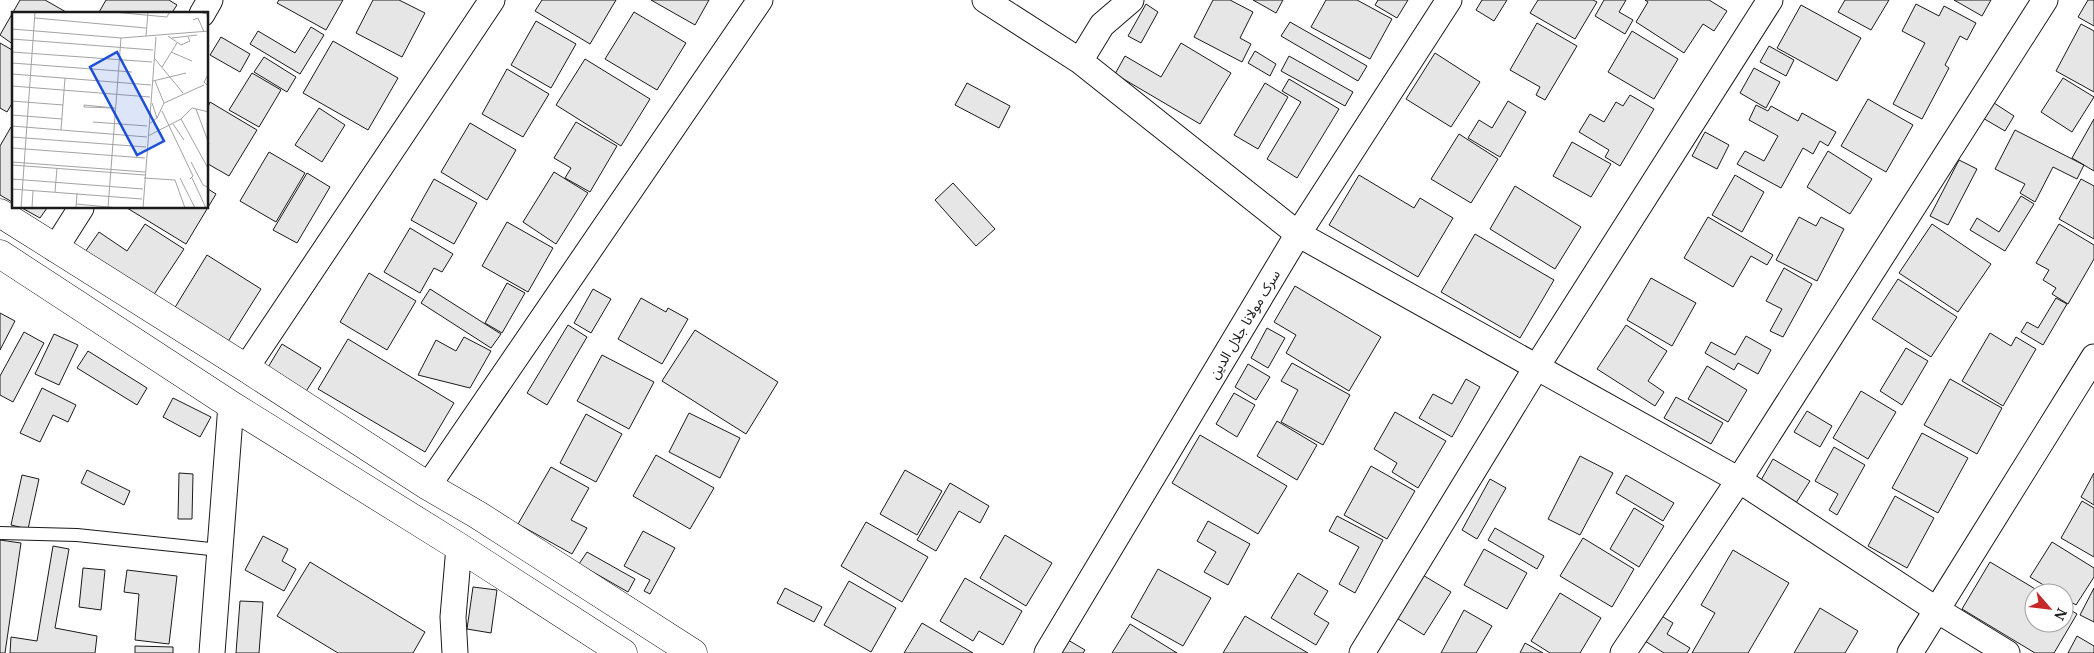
<svg xmlns="http://www.w3.org/2000/svg" width="2094" height="653" viewBox="0 0 2094 653" font-family="'Noto Serif','Noto Sans Arabic',serif">
	<style>
		.building { fill: #e6e6e6; stroke: #1a1a1a }
		.lines { fill: none; stroke-linecap: round; stroke-linejoin: round }
		.service-casing { stroke: #1a1a1a; stroke-width: 14 }
		.minor-casing { stroke: #1a1a1a; stroke-width: 27 }
		.secondary-casing { stroke: #1a1a1a; stroke-width: 29 }
		.service { stroke: #fff; stroke-width: 12 }
		.minor { stroke: #fff; stroke-width: 25 }
		.secondary { stroke: #fff; stroke-width: 28 }
		.labels { text-anchor: middle; dominant-baseline: central; stroke-width: 4; stroke-linejoin: round; paint-order: stroke }
		.street-label { font-size: 14px; fill: #1a1a1a; stroke: #fff }
		.inset-road { fill: none; stroke: #a3a3a3; stroke-width: 1 }
		.view { fill: #1d4ed8; fill-opacity: 0.15; stroke: #1d4ed8; stroke-width: 2.5 }
		.inset-edge { fill: none; stroke: #1a1a1a; stroke-width: 2.5 }
	</style>
	<rect width="100%" height="100%" fill="#fff"/>
	<!-- building -->
	<path class="building" d="M20 0H45L66 12 65 14H14V45L0 35Z
		M106 0H169L177 5 171 14H98Z
		M279 0H343L326 30 277 3Z
		M373 0H399L425 13 402 57 356 33Z
		M542 0H616L590 44 535 11Z
		M651 0H709L695 25Z
		M1213 0H1230L1253 12 1240 38 1251 44 1242 62 1194 37Z
		M1253 0H1283L1276 13Z
		M1326 0H1357L1392 19 1370 59 1311 27Z
		M1378 0H1408L1397 18 1375 5Z
		M1482 0H1507L1494 21 1476 10Z
		M1538 0H1593L1597 2 1575 39 1530 13Z
		M1604 0H1626L1619 12 1633 20 1625 34 1595 16Z
		M1645 0H1709L1727 11 1714 31 1703 24 1684 53 1636 22 1648 2Z
		M1845 0H1889L1871 30 1838 12Z
		M1954 0H1991L1982 16Z
		M2088 0H2094V26L2078 17Z
		M1146 4 1158 12 1141 43 1128 36Z
		M1916 4 1939 16 1944 6 1976 23 1967 40 1960 36 1945 65 1949 68 1922 119 1893 104 1925 43 1902 31Z
		M1801 5 1861 38 1837 81 1777 48Z
		M634 12 686 43 657 90 605 59Z
		M536 21 576 44 551 88 511 65Z
		M1290 22 1367 66 1358 81 1281 36Z
		M1537 23 1577 46 1545 100 1536 95 1540 87 1510 70Z
		M2081 24 2094 31V92L2056 71Z
		M311 27 324 35 300 74 250 44 258 31 295 53Z
		M1632 31 1678 59 1654 99 1608 72Z
		M221 37 250 54 240 72 210 55Z
		M333 41 398 78 368 130 303 93Z
		M0 43 14 51V100L7 112 0 108Z
		M1181 43 1231 73 1200 124 1115 74 1125 56 1161 77Z
		M1769 46 1794 60 1786 76 1760 62Z
		M1255 51 1276 64 1270 76 1248 63Z
		M1435 53 1480 82 1451 127 1406 99Z
		M1289 56 1353 92 1345 106 1281 71Z
		M264 57 296 77 287 92 254 72Z
		M585 59 650 99 621 146 556 105Z
		M1754 68 1780 82 1766 108 1740 93Z
		M507 69 549 94 523 137 482 114Z
		M252 73 281 90 259 127 229 110Z
		M2063 78 2094 97 2072 132 2041 112Z
		M1289 79 1339 109 1297 178 1267 159 1301 102 1282 91Z
		M967 83 1010 106 999 128 955 105Z
		M1265 83 1288 97 1258 149 1234 135Z
		M1630 95 1654 109 1620 166 1605 157 1609 150 1579 132 1590 114 1604 122 1616 102 1623 106Z
		M1868 99 1913 125 1886 172 1841 146Z
		M1508 101 1526 112 1500 157 1468 138 1479 120 1492 128Z
		M1991 101 2014 116 2005 131 1981 117Z
		M210 102 257 130 229 176 208 164V107Z
		M1756 105 1768 111 1771 106 1798 121 1802 113 1836 132 1828 146 1820 141 1813 154 1803 148 1781 188 1737 164 1745 151 1764 161 1778 136 1749 120Z
		M319 108 345 125 322 162 295 145Z
		M2094 119V171L2072 158Z
		M576 122 617 146 590 192 565 178 571 168 554 158Z
		M470 123 516 150 487 200 441 172Z
		M11 127 14 129V203L0 195V146Z
		M2015 130 2084 165 2077 179 2053 167 2035 202 2020 193 2025 184 1995 169Z
		M1705 132 1729 145 1717 169 1692 156Z
		M1459 134 1498 159 1471 203 1431 179Z
		M1572 142 1611 164 1591 197 1553 176Z
		M1828 151 1872 179 1850 214 1807 187Z
		M269 152 305 173 276 222 240 201Z
		M1959 160 1977 169 1948 225 1930 216Z
		M554 172 588 193 556 244 523 222Z
		M307 173 330 187 297 243 273 230Z
		M1359 175 1414 208 1420 198 1453 218 1418 277 1329 225Z
		M1735 175 1764 192 1742 232 1712 215Z
		M434 179 477 203 454 244 411 220Z
		M2081 179 2094 186V239L2059 219Z
		M953 183 995 229 976 246 935 200Z
		M1515 186 1581 227 1555 269 1490 229Z
		M208 189 216 194 186 244 127 208H208Z
		M2021 196 2034 204 2005 251 1970 230 1977 218 1999 232Z
		M22 208H47L40 218Z
		M1708 217 1773 255 1767 265 1751 256 1733 287 1684 258Z
		M1799 217 1816 226 1821 217 1844 229 1817 281 1776 260Z
		M507 222 553 248 528 292 482 266Z
		M145 224 184 249 153 296 85 252 99 232 127 251Z
		M1932 224 1991 264 1958 312 1899 273Z
		M2059 224 2094 245V259L2068 304 2052 294 2056 288 2043 280 2049 270 2036 263Z
		M410 228 453 254 442 272 434 268 420 293 384 272Z
		M1475 234 1554 280 1520 338 1441 292Z
		M207 255 261 289 227 343 174 309Z
		M1784 268 1812 284 1783 337 1770 331 1782 309 1766 301Z
		M369 273 416 301 387 350 340 322Z
		M1651 278 1696 303 1672 346 1627 320Z
		M1898 279 1957 317 1931 357 1872 319Z
		M507 283 525 293 502 333 485 323Z
		M1295 286 1381 337 1349 391 1286 353 1296 335 1274 322Z
		M430 289 501 334 491 348 421 303Z
		M593 289 611 299 591 333 574 323Z
		M641 298 666 312 668 308 688 319 662 364 618 339Z
		M2056 298 2067 304 2043 345 2021 332 2027 322 2038 328Z
		M0 313 15 321 0 350Z
		M568 325 587 337 547 405 527 393Z
		M1626 325 1667 351 1648 381 1664 392 1655 406 1597 369Z
		M1267 328 1285 338 1268 368 1251 358Z
		M695 330 778 382 746 434 662 381Z
		M24 332 44 343 13 402 0 395V376Z
		M1990 333 2011 346 2016 337 2036 349 2003 406 1962 381Z
		M54 334 78 345 59 385 35 374Z
		M1746 336 1771 350 1758 374 1738 363 1734 370 1705 353 1711 342 1735 355Z
		M464 337 491 351 470 388 418 375 436 340 456 351Z
		M348 339 454 403 425 452 318 389Z
		M282 344 321 368 305 393 267 369Z
		M1906 348 1928 361 1902 405 1880 391Z
		M88 351 147 388 137 405 77 368Z
		M602 355 654 382 629 429 577 401Z
		M1292 363 1350 395 1323 445 1281 422 1298 390 1281 381Z
		M1248 364 1270 377 1256 400 1235 387Z
		M1707 366 1747 390 1728 422 1688 399Z
		M1466 379 1480 387 1452 437 1419 418 1433 394 1452 404Z
		M1950 379 2002 408 1977 454 1924 425Z
		M42 388 76 405 68 422 53 415 40 442 20 433Z
		M1861 391 1896 412 1868 459 1833 438Z
		M1234 393 1255 405 1237 437 1216 424Z
		M1676 397 1723 423 1711 444 1664 418Z
		M173 398 211 417 200 437 163 417Z
		M1807 411 1832 426 1820 447 1794 432Z
		M1395 412 1446 441 1418 488 1392 472 1397 463 1374 449Z
		M689 413 740 438 720 478 669 452Z
		M586 414 622 434 596 482 560 463Z
		M1277 421 1317 445 1297 480 1257 456Z
		M1922 433 1968 458 1938 513 1892 488Z
		M1200 435 1287 486 1258 534 1172 483Z
		M1834 447 1865 465 1837 515 1829 510 1838 494 1815 481Z
		M656 455 714 488 690 529 633 496Z
		M1580 456 1613 473 1580 535 1548 519Z
		M1773 459 1810 481 1796 503 1760 482Z
		M1371 466 1415 491 1387 539 1344 515Z
		M551 467 589 488 571 520 587 528 572 554 518 524Z
		M87 470 130 491 124 505 81 483Z
		M905 470 942 491 917 535 880 514Z
		M179 473 193 474 192 519H178Z
		M2094 473V505L2081 497Z
		M22 475 39 479 28 529 11 525Z
		M1626 475 1674 503 1663 521 1616 493Z
		M1490 479 1506 488 1477 539 1462 530Z
		M950 483 989 506 980 523 959 511 936 551 917 540Z
		M1895 496 1934 518 1907 568 1868 546Z
		M2082 501 2094 508V557L2061 538Z
		M1634 508 1664 526 1639 567 1610 549Z
		M1337 516 1383 540 1355 593 1339 584 1359 547 1329 531Z
		M1208 521 1250 544 1228 585 1204 572 1216 552 1197 541Z
		M866 522 928 557 902 602 841 566Z
		M1495 528 1544 556 1537 569 1488 540Z
		M643 531 675 548 650 594 644 591 650 580 624 566Z
		M1005 535 1052 563 1026 606 980 578Z
		M263 536 288 549 282 561 296 569 284 591 245 570Z
		M1583 538 1634 569 1612 607 1560 576Z
		M0 540 21 543 5 653H0Z
		M2052 542 2094 568V577L2076 605 2064 598V593H2057L2030 577Z
		M53 546 69 549 55 628 97 636 95 653H10L11 637 37 641Z
		M1484 549 1527 573 1507 609 1464 585Z
		M1733 550 1789 583 1748 653H1692L1715 613 1701 605Z
		M587 552 635 579 628 592 579 564Z
		M310 562 425 632 413 653H338L277 616Z
		M1990 562 2042 593H2034V623H2064V606L2077 614 2054 653H2035L1962 609Z
		M83 568 105 570 101 610 79 607Z
		M1158 569 1211 598 1183 646 1131 617Z
		M127 570 177 576 169 644 135 640 139 594 124 592Z
		M1298 573 1328 591 1314 614 1329 623 1316 645 1271 618Z
		M1421 574 1451 592 1424 635 1395 617Z
		M965 578 1022 611 1003 645 979 631 973 641 940 621Z
		M849 581 896 608 871 652 824 625Z
		M473 587 497 590 491 633 467 629Z
		M785 588 822 607 814 622 777 603Z
		M2094 588V622L2080 615Z
		M1560 593 1601 618 1580 653H1550L1531 641Z
		M240 601 263 602 259 653H236Z
		M1820 608 1858 631 1845 653H1794Z
		M1464 610 1492 626 1476 653H1441Z
		M1660 615 1673 623 1667 634 1690 648 1687 653H1664L1645 641Z
		M1245 616 1308 653H1223Z
		M922 623 973 653H904Z
		M1130 624 1177 653H1112Z
		M2077 636 2094 646V653H2068Z
		M1068 640 1085 650 1083 653H1061Z
		M1525 643 1543 653H1520Z
		M135 646 173 647V653H135Z"/>
	<g class="lines">
		<defs>
			<path id="service" d="M0 533 77 535 220 550"/>
			<path id="minor" d="M985 0 1080 61 1298 234 1739 480 1937 610 2007 653
				M202 14 210 0
				M1080 61 1102 25 1131 0
				M55 249 81 208
				M246 368 492 0
				M428 486 760 0
				M212 653 231 405
				M455 653 453 617 459 547
				M1047 653 1298 234 1449 0
				M1362 653 1536 368 1770 0
				M1623 653 1739 480 2045 0
				M1910 653 2094 357"/>
			<path id="secondary" d="M0 213 246 368 428 486 478 515 693 653
				M0 254 231 405 459 547 623 653"/>
		</defs>
		<!-- service casing -->
		<use href="#service" class="service-casing"/>
		<!-- minor casing -->
		<use href="#minor" class="minor-casing"/>
		<!-- secondary casing -->
		<use href="#secondary" class="secondary-casing"/>
		<!-- service -->
		<use href="#service" class="service"/>
		<!-- minor -->
		<use href="#minor" class="minor"/>
		<!-- secondary -->
		<use href="#secondary" class="secondary"/>
	</g>
	<g class="labels">
		<!-- street labels -->
		<g class="street-label">
			<text transform="translate(1244 324) rotate(-59)">سرک مولانا جلال الدین</text>
		</g>
	</g>
	<!-- overview -->
	<g transform="translate(12 12)">
		<rect width="196" height="196" fill="#fff"/>
		<path class="inset-road" d="M101 0 155 5 157 1M187 0 195 2 197 12M23 6 134 16M181 8 186 6 192 20M0 17 109 26 197 19M134 24 136 0M156 24 169 33 178 29 176 25M160 26 185 23M0 27 141 38M0 40 140 50M159 40 180 49M143 47 171 81M0 51 120 60M150 55 165 31M197 61 192 70 197 75M0 62 139 73M141 69 174 61M143 69 152 91M0 74 138 85M0 89 51 93M140 91 145 106M101 96 72 95V93L103 96M184 97 197 132M150 99 181 164 178 167M0 103 50 107M169 107 197 158M81 110 135 114M137 112 145 106 152 91 192 73M161 112 172 128M0 114 135 125M49 118 53 66M136 124 169 107 180 96 197 100M0 125 134 135M0 136 133 146M0 150 133 160M179 150 191 173 197 176M0 153 133 163M132 166 163 168 173 196M168 166 183 196M180 166 194 196M0 167 131 177M0 177 130 187M43 180 45 156M64 192 107 196M9 196 23 0M20 196 21 179M64 196 65 181M96 196 109 26M131 196 144 25"/>
		<path class="view" d="M105 40 152 129 125 143 78 55Z"/>
		<rect width="196" height="196" class="inset-edge"/>
	</g>
	<!-- north arrow -->
	<g transform="translate(2049 608) rotate(118)"><circle r="24" fill="#ffffff" stroke="#a3a3a3"/>
	<path d="M0-4L9 19L0 12L-9 19Z" fill="#c62828"/>
	<text y="-8" font-size="14" font-weight="bold" text-anchor="middle" fill="#1a1a1a">N</text>
	</g>
</svg>
